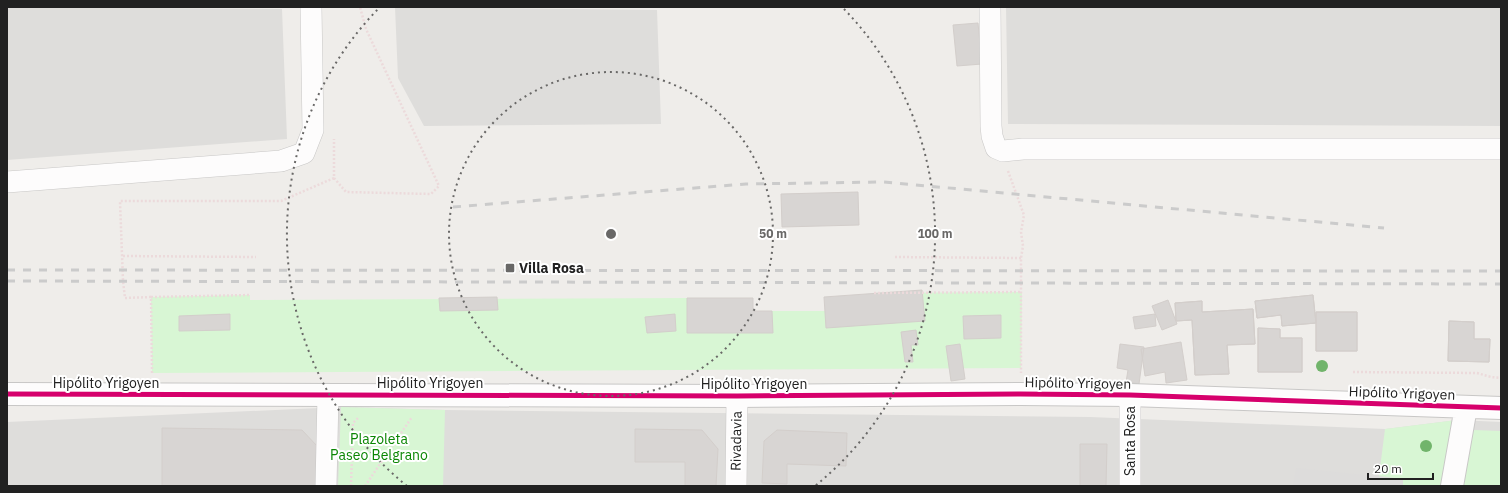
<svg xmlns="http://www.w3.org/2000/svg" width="1508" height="493" viewBox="0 0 1508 493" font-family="'IBM Plex Sans',sans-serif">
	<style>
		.residential { fill: #dedddb }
		.religious { fill: #dddcdb }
		.park { fill: #d8f6d4 }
		.building { fill: #d8d5d3; stroke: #d3cecb }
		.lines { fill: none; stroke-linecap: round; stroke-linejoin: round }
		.minor-casing { stroke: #c8c7c6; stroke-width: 22 }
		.tertiary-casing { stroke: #c8c7c6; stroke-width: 24 }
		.path { stroke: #ecdadb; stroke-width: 2.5; stroke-dasharray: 2 2; stroke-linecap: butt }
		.minor { stroke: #fdfcfc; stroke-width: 21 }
		.tertiary { stroke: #fdfcfc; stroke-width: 22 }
		.rail { stroke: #cbcbcb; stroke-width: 3; stroke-dasharray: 8 8; stroke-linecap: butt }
		.cycleway-casing { stroke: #fff; stroke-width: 8 }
		.cycleway { stroke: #d6006c; stroke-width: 5 }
		.tree { fill: #71b46b }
		.ring { fill: none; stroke: #696867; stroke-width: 2; stroke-dasharray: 2 4 }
		.poi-dot { fill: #696867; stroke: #fff; stroke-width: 1.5 }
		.labels { text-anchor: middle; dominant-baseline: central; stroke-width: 4; stroke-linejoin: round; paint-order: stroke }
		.poi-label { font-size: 14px; font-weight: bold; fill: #212121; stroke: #fff; text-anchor: start }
		.street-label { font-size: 14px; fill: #212121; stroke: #fff }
		.park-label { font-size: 14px; fill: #0a8603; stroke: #fff }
		.centre { fill: #696867; stroke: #fff; stroke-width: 2 }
		.ring-label { font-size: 12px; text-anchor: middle; font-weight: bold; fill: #696867; stroke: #fff; stroke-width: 4; stroke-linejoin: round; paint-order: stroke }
	</style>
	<rect width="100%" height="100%" fill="#efedea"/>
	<!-- residential -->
	<path class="residential" d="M7 7 282 9 287 139 7 160Z
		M395 7 657 10 661 124 424 126 398 78Z
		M1006 7H1501V126L1008 124Z
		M341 407 445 410 1090 417 1385 429 1457 420 1501 422V486H7V422Z"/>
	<!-- religious -->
	<path class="religious" d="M1296 468 1404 479 1402 486H1293Z"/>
	<!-- park -->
	<path class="park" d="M1022 292 1021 368 152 373 151 297 250 295V300L687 298V333H772V311H873L874 293Z
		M341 407 445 410 443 486H338Z
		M1457 420 1445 486H1403V479L1379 476 1385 429Z
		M1473 430 1501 431V486H1462Z"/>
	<!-- building -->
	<path class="building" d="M978 23 982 64 957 66 953 25Z
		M858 192 859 225 782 227 781 194Z
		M922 290 925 321 826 328 824 297Z
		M1313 295 1316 323 1282 326 1281 315 1257 318 1255 301Z
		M1313 295 1316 323 1282 326 1281 315 1257 318 1255 301Z
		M497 297 498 310 440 311 439 298Z
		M687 298H753V311H772L773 333H687Z
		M1168 300 1177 324 1162 330 1152 306Z
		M1202 301V312L1253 309 1255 344 1227 345 1229 374 1195 375 1192 320 1176 321 1175 303Z
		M1202 301V312L1253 309 1255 344 1227 345 1229 374 1195 375 1192 320 1176 321 1175 303Z
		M1316 312H1357V351H1316Z
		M1316 312H1357V351H1316Z
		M230 314V330L179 331V316Z
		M675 314 676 331 647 333 645 317Z
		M1155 314 1156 326 1135 329 1133 317Z
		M1001 315V338L964 339 963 316Z
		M1449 321 1474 322V339H1490L1489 362 1448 361Z
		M1449 321 1474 322V339H1490L1489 362 1448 361Z
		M1258 328 1280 329V338H1302V372H1258Z
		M1258 328 1280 329V338H1302V372H1258Z
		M916 330 918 345H911L913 362H905L901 332Z
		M1181 342 1187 380 1166 383 1165 372 1145 376 1141 349Z
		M960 344 965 379 951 381 946 346Z
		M1120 344 1144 347 1139 384 1126 382 1128 370 1117 368Z
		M162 428 302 430 317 446 316 486H162Z
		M635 429 702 430 718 449 716 486H685V462H635Z
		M777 430 847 433 846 466 787 464V484L762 483 764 441Z
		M1080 444H1107L1106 486H1080Z"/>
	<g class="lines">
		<defs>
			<path id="minor" d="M990 7 991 126 992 136 996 148 1003 151 1023 149H1501
				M7 182 281 161 304 153 313 130 311 7
				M326 486 328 395
				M736 486 737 396
				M1130 486V395"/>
			<path id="tertiary" d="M7 394 737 396 1020 394 1130 395 1501 408
				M1452 486 1466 407"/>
		</defs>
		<!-- minor casing -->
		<use href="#minor" class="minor-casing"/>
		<!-- tertiary casing -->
		<use href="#tertiary" class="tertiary-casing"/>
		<!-- path -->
		<path class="path" d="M1008 171 1024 215 1021 232 1023 246 1021 258V373
			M334 178 346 192 431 194 439 186 366 29 360 7
			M123 256 256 257
			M895 257 1021 258
			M874 293 1022 292
			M151 297 125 298 123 281 120 201H281L334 178V139
			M1353 372 1477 373 1491 377 1501 378
			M152 373 151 297 250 295
			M351 486 353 423 359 417
			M365 486 412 417"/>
		<!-- minor -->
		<use href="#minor" class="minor"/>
		<!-- tertiary -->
		<use href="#tertiary" class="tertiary"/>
		<!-- rail -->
		<path class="rail" d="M453 207 746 184 884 182 1384 228
			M7 270 1501 271
			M7 281 1501 284"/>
		<defs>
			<path id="cycleway" d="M7 394 737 396 1020 394 1130 395 1501 408"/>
		</defs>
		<!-- cycleway casing -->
		<use href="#cycleway" class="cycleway-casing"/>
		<!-- cycleway -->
		<use href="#cycleway" class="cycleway"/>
	</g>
	<!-- trees -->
	<g class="tree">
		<circle cx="1322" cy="366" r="6"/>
		<circle cx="1426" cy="446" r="6"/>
	</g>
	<!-- distance rings -->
	<g class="ring">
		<circle cx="611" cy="234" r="162"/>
		<path d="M407 486A324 324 0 0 1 378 9M844 9A324 324 0 0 1 815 486"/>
	</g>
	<!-- markers -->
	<rect class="poi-dot" x="505" y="263" width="10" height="10" rx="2"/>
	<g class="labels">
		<!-- poi labels -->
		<g class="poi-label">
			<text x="519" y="268">Villa Rosa</text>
		</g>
		<!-- street labels -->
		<g class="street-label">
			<text x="106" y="383">Hipólito Yrigoyen</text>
			<text x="430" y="383">Hipólito Yrigoyen</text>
			<text transform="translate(1078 383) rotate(1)">Hipólito Yrigoyen</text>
			<text x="754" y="384">Hipólito Yrigoyen</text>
			<text transform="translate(1402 393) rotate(2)">Hipólito Yrigoyen</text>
			<text transform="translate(736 441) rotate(-89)">Rivadavia</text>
			<text transform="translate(1130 441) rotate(-90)">Santa Rosa</text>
		</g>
		<!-- park labels -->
		<g class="park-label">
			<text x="379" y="439">Plazoleta<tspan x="379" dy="16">Paseo Belgrano</tspan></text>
		</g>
	</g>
	<circle cx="611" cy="234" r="6" class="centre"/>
	<g class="ring-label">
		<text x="773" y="238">50 m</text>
		<text x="935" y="238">100 m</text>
	</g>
	<!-- border -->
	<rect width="1508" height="493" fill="none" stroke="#212121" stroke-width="16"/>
	<!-- scale -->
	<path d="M1368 473v6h65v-6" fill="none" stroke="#212121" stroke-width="2"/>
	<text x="1374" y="473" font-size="12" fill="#212121" stroke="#ffffff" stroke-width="3" paint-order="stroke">20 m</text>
</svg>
